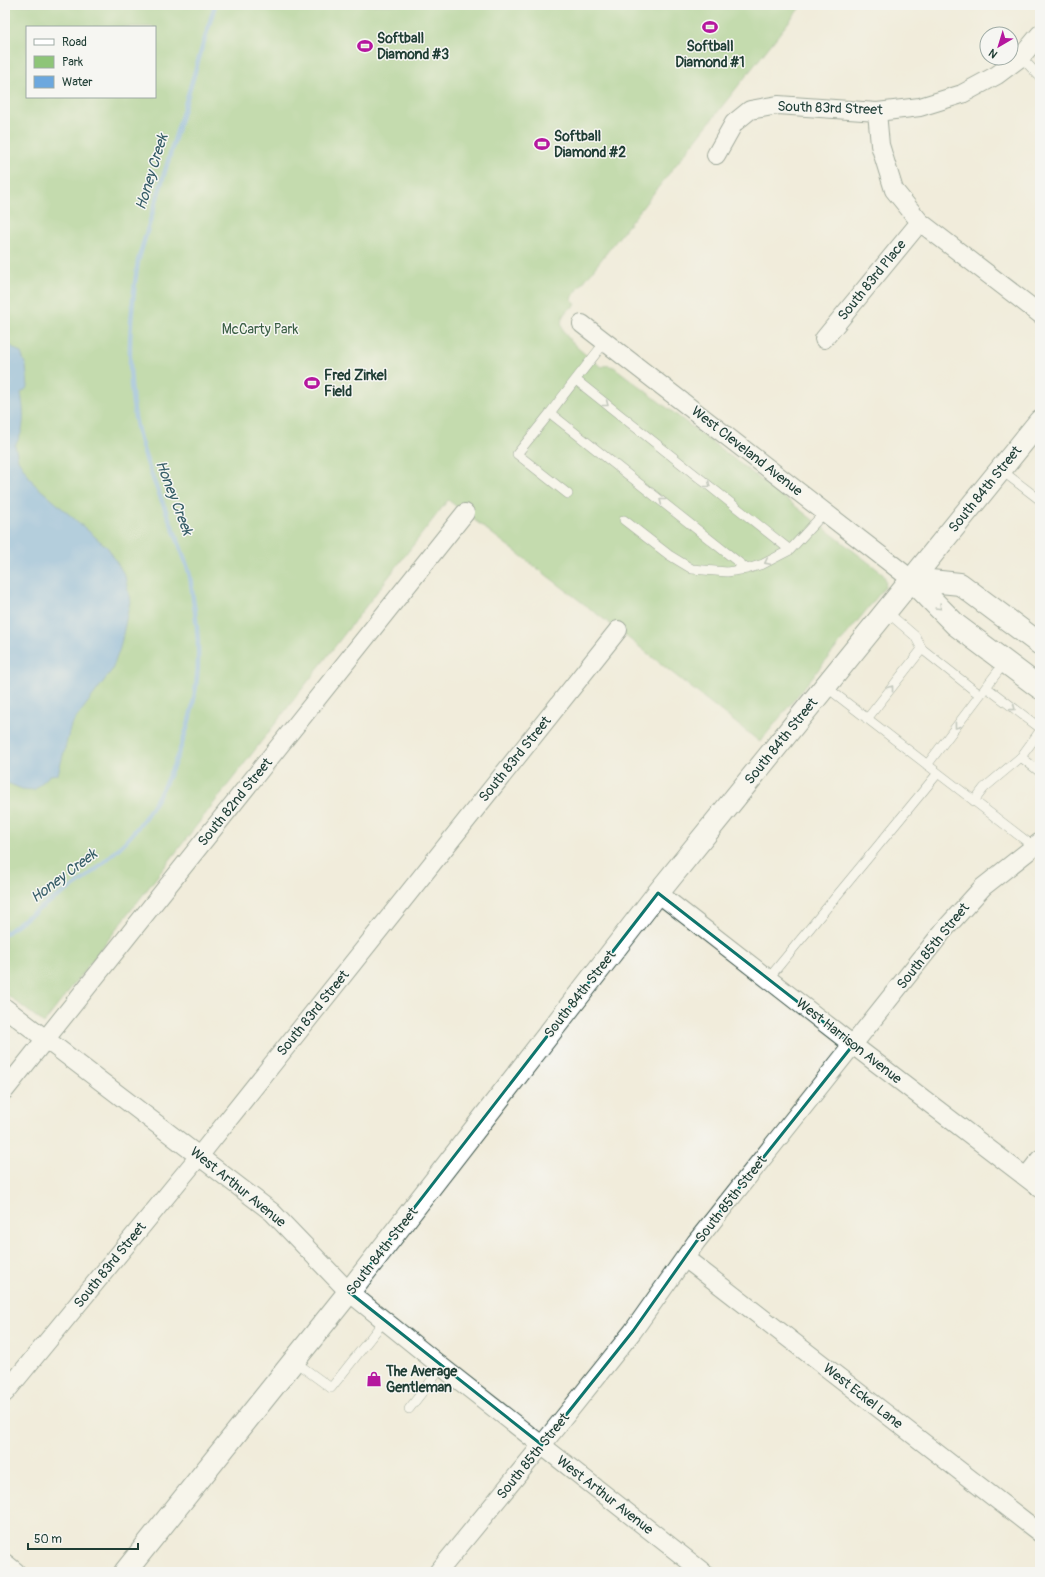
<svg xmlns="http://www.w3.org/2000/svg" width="1045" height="1577" viewBox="0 0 1045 1577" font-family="Pangolin,sans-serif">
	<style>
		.green { fill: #8ec578; stroke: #568156; fill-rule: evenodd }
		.water { fill: #6ca8de; stroke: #467289 }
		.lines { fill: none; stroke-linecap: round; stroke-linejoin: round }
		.stream { stroke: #6ca8de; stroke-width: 4.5 }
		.service-casing { stroke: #3e574d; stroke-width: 10 }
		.minor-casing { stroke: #3e574d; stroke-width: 20 }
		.tertiary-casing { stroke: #3e574d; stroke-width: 24 }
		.service { stroke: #fff; stroke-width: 9 }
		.minor { stroke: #fff; stroke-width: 18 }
		.tertiary { stroke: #fff; stroke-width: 22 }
		.oneway { stroke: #8f9e9a }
		.marked { fill: none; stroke: #0f766e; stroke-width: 3; stroke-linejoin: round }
		.labels { text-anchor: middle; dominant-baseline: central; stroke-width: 3; stroke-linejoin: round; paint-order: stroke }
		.poi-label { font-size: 14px; font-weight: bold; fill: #1f3d34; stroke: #f6f6f2; text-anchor: start }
		.street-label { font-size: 14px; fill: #1f3d34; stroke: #f6f6f2 }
		.park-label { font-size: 14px; fill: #3b5f45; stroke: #f6f6f2 }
		.water-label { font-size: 15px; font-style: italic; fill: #365d67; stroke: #f6f6f2 }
	</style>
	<rect width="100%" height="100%" fill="#f6f6f2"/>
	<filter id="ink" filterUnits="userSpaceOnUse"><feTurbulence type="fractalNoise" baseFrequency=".025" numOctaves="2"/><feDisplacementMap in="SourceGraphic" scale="8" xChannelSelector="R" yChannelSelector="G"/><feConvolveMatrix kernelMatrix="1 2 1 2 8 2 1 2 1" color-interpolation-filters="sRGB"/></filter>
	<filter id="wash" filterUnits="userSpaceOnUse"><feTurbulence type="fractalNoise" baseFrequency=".012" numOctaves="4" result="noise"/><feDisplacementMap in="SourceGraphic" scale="16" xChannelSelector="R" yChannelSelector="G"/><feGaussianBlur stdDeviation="0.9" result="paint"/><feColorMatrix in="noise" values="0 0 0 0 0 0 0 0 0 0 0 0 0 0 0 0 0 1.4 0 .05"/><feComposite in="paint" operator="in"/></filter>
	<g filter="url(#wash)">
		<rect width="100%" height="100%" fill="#f1ecdb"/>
		<!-- green -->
		<path class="green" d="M5 5H802L571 298 576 305C538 324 585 353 601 367L606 365 614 367 881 572C885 577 887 581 885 587L760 742 618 630 448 500 44 1023 5 993ZM27 27H155V97H27Z"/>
		<!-- water -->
		<path class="water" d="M5 342 21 353 26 366 28 387 21 393C24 411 26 430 15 445L18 460 34 484 108 548 125 576 130 601 120 648 112 670 71 725 58 774 50 775 34 790 22 789 5 782Z"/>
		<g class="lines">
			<!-- stream -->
			<path class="stream" d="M5 934C15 926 25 918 36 911 49 901 64 893 77 884 95 872 111 856 126 841 163 801 189 739 196 686 200 658 198 627 193 599 192 590 191 581 189 572 173 520 145 472 135 417 126 364 130 314 138 261L215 5"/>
		</g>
	</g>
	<g filter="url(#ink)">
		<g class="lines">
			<defs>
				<path id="service" d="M1021 57 1040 77
					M576 380 790 550 763 564 747 569 550 413C568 389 587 365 605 342
					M550 413 517 454 568 494
					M1001 470 1040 500
					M624 520 669 555 692 569 727 572 747 569
					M790 550 825 512
					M886 611 915 636 922 649 980 695
					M825 686 1034 847
					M986 687 1040 728
					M867 719 922 649
					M1040 731 1021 757 1040 772
					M927 765 1005 662
					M974 801 984 788 1021 757
					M768 979 938 773
					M294 1361 331 1388 384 1321
					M409 1409 442 1367"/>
				<path id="minor" d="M877 112 880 145 894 190 920 222 1040 314
					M716 155 734 123 750 110 778 105 877 112 920 107 962 94 997 75 1021 57 1040 34
					M582 324 911 579
					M824 339 920 222
					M658 893 853 1045 1040 1188
					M5 1008 272 1212 349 1292 442 1367 703 1572
					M5 1090 465 513
					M1026 1177 1040 1159
					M685 1258 1040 1533
					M5 1393 200 1155 618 630
					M5 1563 16 1572
					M438 1572 542 1445 633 1331 696 1242 944 930 983 887 1040 842"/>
				<path id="tertiary" d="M911 579 956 625 1040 688
					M911 579 960 584 1040 644
					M125 1572 349 1292 658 893 1040 421"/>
			</defs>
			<!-- service casing -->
			<use href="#service" class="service-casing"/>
			<!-- minor casing -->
			<use href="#minor" class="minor-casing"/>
			<!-- tertiary casing -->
			<use href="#tertiary" class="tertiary-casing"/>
			<!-- service -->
			<use href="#service" class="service"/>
			<!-- minor -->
			<use href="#minor" class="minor"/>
			<!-- tertiary -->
			<use href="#tertiary" class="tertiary"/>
		</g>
		<!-- one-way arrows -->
		<defs><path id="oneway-chevron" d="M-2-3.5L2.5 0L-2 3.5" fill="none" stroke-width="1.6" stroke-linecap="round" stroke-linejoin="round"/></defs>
		<g class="oneway">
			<use href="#oneway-chevron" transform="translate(606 404) rotate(38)"/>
			<use href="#oneway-chevron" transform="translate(708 485) rotate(38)"/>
			<use href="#oneway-chevron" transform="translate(662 501) rotate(-142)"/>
			<use href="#oneway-chevron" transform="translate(767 562) rotate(154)"/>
			<use href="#oneway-chevron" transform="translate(939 607) rotate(46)"/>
			<use href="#oneway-chevron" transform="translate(891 688) rotate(-52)"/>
			<use href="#oneway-chevron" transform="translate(1013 708) rotate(37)"/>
			<use href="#oneway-chevron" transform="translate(957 726) rotate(127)"/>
		</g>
	</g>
	<!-- marked area -->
	<path d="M0 0H1045V1577H0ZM658 893 853 1045 696 1242 633 1331 542 1445 349 1292Z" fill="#f1ecdb" fill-opacity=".55" fill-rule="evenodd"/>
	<path class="marked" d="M658 893 853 1045 696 1242 633 1331 542 1445 349 1292Z"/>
	<!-- icons -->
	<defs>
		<symbol id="stadium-bare" viewBox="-9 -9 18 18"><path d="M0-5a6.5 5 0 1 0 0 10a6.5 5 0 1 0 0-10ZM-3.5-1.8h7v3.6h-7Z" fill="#b5179e" stroke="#f6f6f2" stroke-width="2.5" paint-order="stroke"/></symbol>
		<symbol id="shop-bare" viewBox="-9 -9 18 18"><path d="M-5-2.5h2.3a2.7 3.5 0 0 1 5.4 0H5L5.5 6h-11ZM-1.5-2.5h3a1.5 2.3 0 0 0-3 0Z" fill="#b5179e" stroke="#f6f6f2" stroke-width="2.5" paint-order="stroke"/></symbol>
	</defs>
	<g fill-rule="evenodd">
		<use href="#stadium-bare" x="699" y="16" width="22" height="22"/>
		<use href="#stadium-bare" x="354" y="35" width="22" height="22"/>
		<use href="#stadium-bare" x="531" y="133" width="22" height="22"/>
		<use href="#stadium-bare" x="301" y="372" width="22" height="22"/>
		<use href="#shop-bare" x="363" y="1368" width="22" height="22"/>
	</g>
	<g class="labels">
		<!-- poi labels -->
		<g class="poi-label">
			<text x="377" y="38">Softball<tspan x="377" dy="16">Diamond #3</tspan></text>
			<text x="710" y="46" text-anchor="middle">Softball<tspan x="710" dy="16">Diamond #1</tspan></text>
			<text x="554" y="136">Softball<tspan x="554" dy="16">Diamond #2</tspan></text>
			<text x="324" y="375">Fred Zirkel<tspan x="324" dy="16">Field</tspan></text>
			<text x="386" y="1371">The Average<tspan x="386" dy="16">Gentleman</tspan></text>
		</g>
		<!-- street labels -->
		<g class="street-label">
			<text transform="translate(830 108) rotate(2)">South 83rd Street</text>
			<text transform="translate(872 280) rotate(-51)">South 83rd Place</text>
			<text transform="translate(747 451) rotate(38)">West Cleveland Avenue</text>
			<text transform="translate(985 489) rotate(-51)">South 84th Street</text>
			<text transform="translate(781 741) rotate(-51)">South 84th Street</text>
			<text transform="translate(515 759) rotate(-51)">South 83rd Street</text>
			<text transform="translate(235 802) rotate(-51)">South 82nd Street</text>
			<text transform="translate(933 946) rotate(-51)">South 85th Street</text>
			<text transform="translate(580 994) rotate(-52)">South 84th Street</text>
			<text transform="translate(313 1013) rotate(-51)">South 83rd Street</text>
			<text transform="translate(849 1041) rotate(38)">West Harrison Avenue</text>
			<text transform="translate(238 1187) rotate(39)">West Arthur Avenue</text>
			<text transform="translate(731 1199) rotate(-52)">South 85th Street</text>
			<text transform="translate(382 1251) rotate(-52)">South 84th Street</text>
			<text transform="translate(110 1265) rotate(-51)">South 83rd Street</text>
			<text transform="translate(863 1396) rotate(38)">West Eckel Lane</text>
			<text transform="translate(533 1456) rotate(-51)">South 85th Street</text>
			<text transform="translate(605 1495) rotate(38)">West Arthur Avenue</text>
		</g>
		<!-- park labels -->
		<g class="park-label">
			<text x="260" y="329">McCarty Park</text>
		</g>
		<!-- water labels -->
		<g class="water-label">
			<text transform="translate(152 172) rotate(-73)">Honey Creek</text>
			<text transform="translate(174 498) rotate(69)">Honey Creek</text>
			<text transform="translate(64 876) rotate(-37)">Honey Creek</text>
		</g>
	</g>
	<!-- margin -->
	<rect width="1045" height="1577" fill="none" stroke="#f6f6f2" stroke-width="20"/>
	<!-- legend -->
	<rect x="26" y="26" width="130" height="72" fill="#f6f6f2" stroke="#a0aca6"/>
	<rect x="34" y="39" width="20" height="6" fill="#ffffff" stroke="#a0aca6"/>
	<text x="62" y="46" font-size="12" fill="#1f3d34">Road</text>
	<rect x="34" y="56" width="20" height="12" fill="#8ec578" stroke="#a0aca6"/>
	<text x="62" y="66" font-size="12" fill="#1f3d34">Park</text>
	<rect x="34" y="76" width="20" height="12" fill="#6ca8de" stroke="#a0aca6"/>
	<text x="62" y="86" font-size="12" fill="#1f3d34">Water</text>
	<!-- north arrow -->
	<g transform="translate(999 46) rotate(218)"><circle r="19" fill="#f6f6f2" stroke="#a0aca6"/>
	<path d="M0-3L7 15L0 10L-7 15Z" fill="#b5179e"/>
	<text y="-6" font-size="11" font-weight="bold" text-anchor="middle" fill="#1f3d34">N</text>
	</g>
	<!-- scale -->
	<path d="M28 1543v6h110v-6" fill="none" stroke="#1f3d34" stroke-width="2"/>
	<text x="34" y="1543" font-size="12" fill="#1f3d34" stroke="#f6f6f2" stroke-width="3" paint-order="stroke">50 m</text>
</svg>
